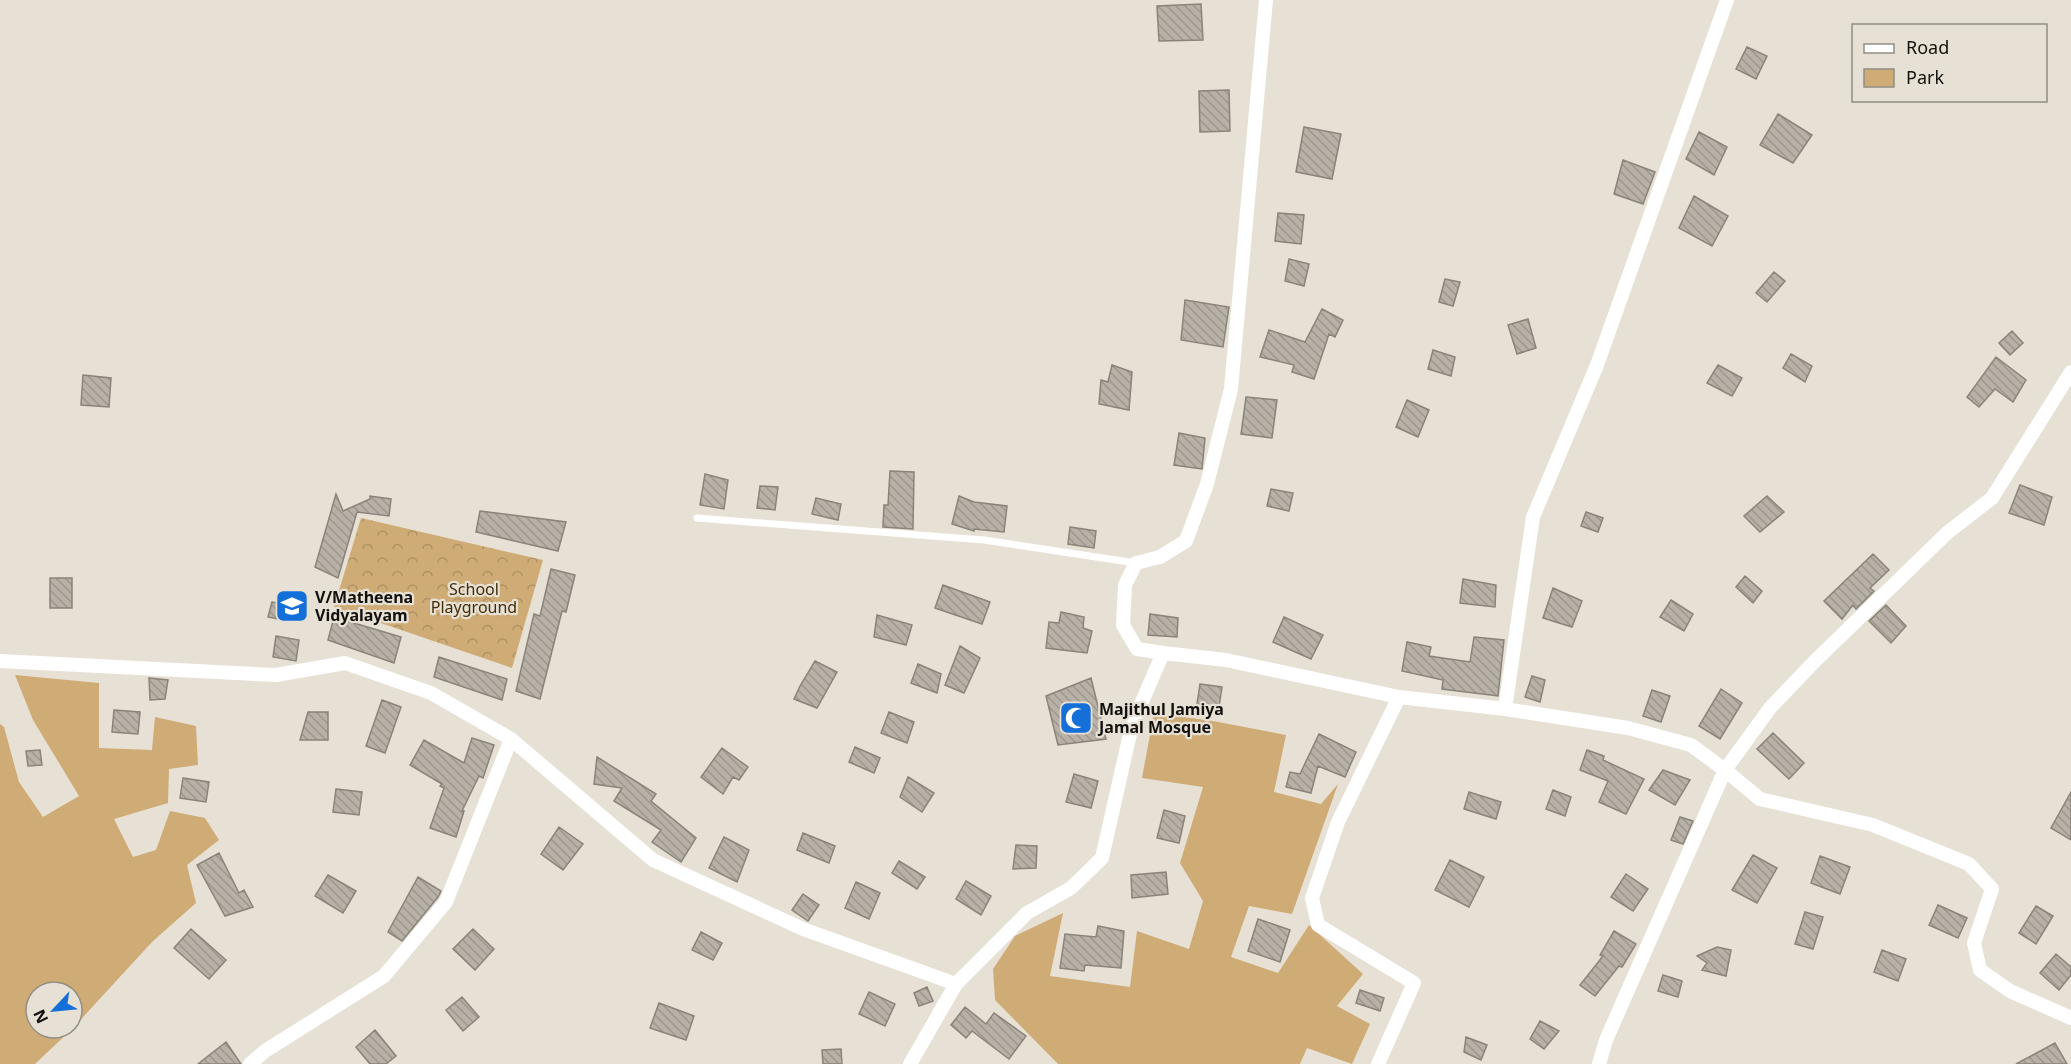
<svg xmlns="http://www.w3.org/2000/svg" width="2071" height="1064" viewBox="0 0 2071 1064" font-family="'Noto Sans',sans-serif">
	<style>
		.green { fill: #cfab75; fill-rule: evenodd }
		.forest { fill: url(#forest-crowns) }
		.building { fill: url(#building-back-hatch); stroke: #8a837a; stroke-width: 1.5 }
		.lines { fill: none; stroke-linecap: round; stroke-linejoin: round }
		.service { stroke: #fff; stroke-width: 7 }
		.minor { stroke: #fff; stroke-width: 14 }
		.labels { text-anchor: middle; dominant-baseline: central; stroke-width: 4.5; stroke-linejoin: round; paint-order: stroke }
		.park-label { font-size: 16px; fill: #422c06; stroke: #e7e0d5 }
		.poi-label { font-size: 16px; font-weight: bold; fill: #12100c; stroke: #e7e0d5; text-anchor: start }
	</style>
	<defs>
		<pattern id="forest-crowns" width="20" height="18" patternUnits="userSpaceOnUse" patternTransform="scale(1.5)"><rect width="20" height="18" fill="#cfab75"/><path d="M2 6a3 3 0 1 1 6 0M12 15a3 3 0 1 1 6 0" fill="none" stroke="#b19264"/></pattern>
		<pattern id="building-back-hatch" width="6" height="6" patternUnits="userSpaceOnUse" patternTransform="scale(1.5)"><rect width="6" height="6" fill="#b8b1a7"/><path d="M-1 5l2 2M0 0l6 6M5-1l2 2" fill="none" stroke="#9d978f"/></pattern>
	</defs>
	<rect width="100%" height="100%" fill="#e7e0d5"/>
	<!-- green -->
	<path class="green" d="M15 675 99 683V748L152 750 155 717 196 726 198 765 169 769 168 803 114 819 133 857 156 850 170 811 205 818 219 840 187 865 196 903 152 942 73 1028 35 1064H0V724L4 727 19 782 43 817 79 796 33 720ZM36 992H72V1028H36Z
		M1154 713 1213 721 1286 735 1274 792 1321 804 1338 784 1292 914 1249 906 1231 957 1278 973 1309 925 1363 974 1337 1006 1370 1024 1352 1064 1307 1048 1300 1064H1058L995 1000 993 969 1015 936 1063 913 1050 976 1130 987 1137 931 1189 949 1203 901 1180 863 1203 787 1142 778Z"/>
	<!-- forest -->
	<path class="forest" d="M361 518 543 560 512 668 334 607Z"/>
	<!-- building -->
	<path class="building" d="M1201 4 1203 40 1159 41 1157 6Z
		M1747 47 1767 56 1756 79 1736 69Z
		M1229 90 1230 131 1200 132 1199 91Z
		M1778 114 1812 135 1793 163 1760 145Z
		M1304 127 1341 134 1332 179 1296 172Z
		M1699 132 1727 147 1714 175 1686 159Z
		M1623 160 1655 172 1643 204 1614 194Z
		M1694 196 1728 216 1712 246 1679 228Z
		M1278 213 1304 215 1301 244 1275 241Z
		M1289 259 1309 264 1304 286 1285 281Z
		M1774 272 1785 281 1767 302 1756 293Z
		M1445 279 1460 282 1453 306 1439 302Z
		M1185 300 1229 307 1223 347 1181 340Z
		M1322 309 1343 320 1335 337 1329 334 1314 379 1292 372 1294 365 1260 357 1269 330 1305 342Z
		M1528 319 1536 348 1517 354 1508 325Z
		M2012 331 2023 343 2010 355 1999 343Z
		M1433 350 1455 357 1451 376 1428 369Z
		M1791 354 1812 366 1805 382 1783 368Z
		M1996 357 2026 380 2013 402 1995 389 1979 407 1967 397Z
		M1112 365 1132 372 1129 410 1099 404 1101 380 1108 382Z
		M1718 365 1742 378 1732 396 1707 383Z
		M83 375 111 378 109 407 81 405Z
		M1246 397 1277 400 1272 438 1241 434Z
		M1407 400 1429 410 1418 437 1396 427Z
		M1179 433 1205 438 1202 469 1174 465Z
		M890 471 914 472 913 529 883 527 884 505H888Z
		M705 474 728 480 724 509 700 505Z
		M2020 485 2052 497 2044 525 2009 513Z
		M760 486 778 487 775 510 757 508Z
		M1271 489 1293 493 1289 511 1267 506Z
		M336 494 343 511 370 499V496L391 499 389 516 357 512 338 578 315 567Z
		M959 496 974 502 1007 506 1004 532 974 529V531L952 524Z
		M1767 496 1784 512 1760 532 1744 516Z
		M816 498 841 504 838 520 812 514Z
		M480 511 566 522 558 551 476 532Z
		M1586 512 1603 518 1598 532 1581 526Z
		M1070 527 1096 531 1094 548 1068 544Z
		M1873 554 1889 570 1870 588 1874 591 1856 609 1853 605 1842 619 1824 601Z
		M551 569 575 575 566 612 562 611 540 699 516 691 534 614 540 616Z
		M1745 576 1762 591 1753 603 1736 587Z
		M50 578H72V608H50Z
		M1463 579 1496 585 1495 607 1460 603Z
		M943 585 990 602 982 624 935 608Z
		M1553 588 1582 601 1572 627 1543 618Z
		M1671 600 1693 614 1684 631 1660 617Z
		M272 602 291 606 288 621 268 617Z
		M1886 605 1906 626 1891 643 1869 621Z
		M1061 612 1084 617 1083 628 1092 631 1087 653 1046 648 1049 622 1059 623Z
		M1150 614 1178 618 1177 637 1148 635Z
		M877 615 912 625 906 645 874 637Z
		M334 617 401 637 394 663 328 640Z
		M1284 617 1323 635 1311 659 1273 642Z
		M276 636 299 640 296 661 273 657Z
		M1474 637 1504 640 1498 696 1442 689 1443 680 1402 671 1407 642 1431 647 1429 656 1470 662Z
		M960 646 980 658 964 693 945 685Z
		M439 657 507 679 502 700 434 677Z
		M815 661 837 672 817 708 794 699 800 686Z
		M918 664 941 674 937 693 911 683Z
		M1532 676 1545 680 1540 702 1525 697Z
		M149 678 168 680 165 699 150 700Z
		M1091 678 1106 739 1058 745 1046 696Z
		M1200 684 1222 687 1219 707 1197 704Z
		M1721 689 1742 703 1720 739 1699 726Z
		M1652 690 1670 696 1661 722 1643 716Z
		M382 700 401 707 385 753 366 746Z
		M114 710 140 712 138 734 112 732Z
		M308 712H328V740H300Z
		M889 712 914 722 907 743 881 733Z
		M1773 733 1804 763 1789 779 1757 749Z
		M1319 734 1356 752 1345 777 1318 766 1311 793 1286 787 1290 772 1300 774Z
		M472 738 494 745 483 778 479 776 462 811H464L456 837 430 828 444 788 440 786 442 784 410 765 424 740 464 763Z
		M855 747 880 758 874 773 849 762Z
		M722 748 748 767 739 780 733 777 723 794 701 777Z
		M40 750 42 765 28 766 26 751Z
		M1587 750 1604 756 1603 760 1644 779 1626 814 1599 802 1608 781 1580 770Z
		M597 757 656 794 651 801 696 838 681 862 652 842 661 830 614 801 622 788 594 784Z
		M1663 770 1690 780 1675 805 1649 790Z
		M1074 774 1098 781 1091 808 1066 802Z
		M908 777 934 793 922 812 900 797Z
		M183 778 209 782 206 802 180 798Z
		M336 789 362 792 359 815 333 812Z
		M1553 790 1571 797 1565 816 1546 809Z
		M1469 792 1501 802 1496 819 1464 809Z
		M2071 792V840L2051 828Z
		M1164 810 1185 816 1179 843 1157 838Z
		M1680 817 1693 821 1683 844 1671 840Z
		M559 827 583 844 563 870 541 854Z
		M803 833 835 846 829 863 797 850Z
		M724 837 749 850 737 882 709 868Z
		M1016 845 1037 846 1036 868 1013 869Z
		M219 853 239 893 244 890 253 907 225 916 197 865Z
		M1753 855 1777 868 1757 903 1732 890Z
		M1820 856 1850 867 1840 894 1811 883Z
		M1450 860 1484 877 1469 907 1435 890Z
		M899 861 925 877 917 889 892 873Z
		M1166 872 1168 894 1132 898 1131 875Z
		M1626 874 1648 889 1633 911 1611 897Z
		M328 875 356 891 343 913 315 896Z
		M418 877 441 891 438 897 402 941 388 932Z
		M966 881 991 896 981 915 956 899Z
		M856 882 880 893 869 919 845 908Z
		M803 894 819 905 808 921 792 910Z
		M1938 905 1967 918 1958 938 1929 925Z
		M2036 906 2053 916 2036 944 2019 933Z
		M1805 912 1823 917 1813 949 1795 944Z
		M1258 919 1290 930 1280 962 1248 951Z
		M1098 926 1124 931 1121 968 1085 965 1084 971 1060 968 1065 934 1096 937Z
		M191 929 226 960 209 979 174 948Z
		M473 929 494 949 475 970 453 949Z
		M1614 931 1636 944 1622 967 1619 966 1595 996 1580 985 1603 956 1600 955Z
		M701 932 722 943 713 960 692 950Z
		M1717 947 1731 950 1726 976 1702 970 1707 963 1697 956Z
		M1882 950 1906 959 1898 981 1874 972Z
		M2056 954 2071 967V975L2059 990 2040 973Z
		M1663 975 1682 981 1678 997 1658 991Z
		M927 987 933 1001 919 1006 914 993Z
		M1360 990 1384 998 1380 1011 1356 1003Z
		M869 992 895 1004 885 1026 859 1014Z
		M462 997 479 1017 463 1031 446 1010Z
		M659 1003 694 1016 686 1040 650 1028Z
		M965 1007 986 1024 994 1013 1026 1036 1009 1059 972 1031 966 1038 951 1025Z
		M1540 1021 1559 1031 1544 1049 1530 1039Z
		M375 1030 396 1056 386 1064H370L356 1047Z
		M1466 1037 1487 1045 1481 1060 1464 1052Z
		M226 1042 241 1064H198Z
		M2055 1043 2067 1064H2016Z
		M841 1049 842 1064H823L822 1050Z"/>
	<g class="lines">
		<!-- service -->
		<path class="service" d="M697 518 984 540 1136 563"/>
		<!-- minor -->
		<path class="minor" d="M1163 653 1137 649 1123 625 1125 585 1136 563 1160 557 1186 541 1207 484 1231 389 1266 0
			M0 661 276 675 345 663 431 693 511 739 653 860 803 929 956 984
			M1505 709 1533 517 1597 365 1727 0
			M250 1064 265 1051 384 976 446 902 511 739
			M910 1064 956 984 1027 913 1071 888 1102 858 1132 725 1163 653 1226 660 1399 697 1505 709 1628 728 1691 745 1725 770 1760 799 1873 825 1969 864 1992 889 1974 943 1980 970 2010 991 2071 1018
			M1378 1064 1414 983 1318 925 1312 898 1338 822 1399 697
			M1599 1064 1606 1040 1725 770 1770 708 1815 661 1947 533 1992 498 2071 372"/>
	</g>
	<!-- icons -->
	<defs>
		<symbol id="school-square" viewBox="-11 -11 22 22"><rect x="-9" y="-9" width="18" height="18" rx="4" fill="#146fd8" stroke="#e7e0d5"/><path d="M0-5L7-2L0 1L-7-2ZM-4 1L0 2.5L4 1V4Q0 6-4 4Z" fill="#fff"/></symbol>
		<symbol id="mosque-square" viewBox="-11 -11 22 22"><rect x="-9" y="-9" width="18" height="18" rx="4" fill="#146fd8" stroke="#e7e0d5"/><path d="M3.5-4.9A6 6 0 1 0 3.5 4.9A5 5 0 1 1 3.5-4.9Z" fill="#fff"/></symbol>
	</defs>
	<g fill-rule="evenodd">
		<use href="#school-square" x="273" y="587" width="38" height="38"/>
		<use href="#mosque-square" x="1057" y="699" width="38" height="38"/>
	</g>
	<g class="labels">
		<!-- park labels -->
		<g class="park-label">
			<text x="474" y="589">School<tspan x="474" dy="18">Playground</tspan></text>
		</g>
		<!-- poi labels -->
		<g class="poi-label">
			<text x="315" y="597">V/Matheena<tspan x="315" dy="18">Vidyalayam</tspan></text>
			<text x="1099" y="709">Majithul Jamiya<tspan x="1099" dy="18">Jamal Mosque</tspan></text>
		</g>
	</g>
	<!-- legend -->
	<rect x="1852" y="24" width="195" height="78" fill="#e7e0d5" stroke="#928d85" stroke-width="1.5"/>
	<rect x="1864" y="44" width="30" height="9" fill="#ffffff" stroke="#928d85" stroke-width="1.5"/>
	<text x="1906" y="54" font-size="18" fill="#12100c">Road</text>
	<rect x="1864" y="69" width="30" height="18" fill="#cfab75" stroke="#928d85" stroke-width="1.5"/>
	<text x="1906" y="84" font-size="18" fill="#12100c">Park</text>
	<!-- north arrow -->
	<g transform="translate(54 1010) rotate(244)"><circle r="28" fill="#e7e0d5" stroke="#928d85" stroke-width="1.5"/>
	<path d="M0-4.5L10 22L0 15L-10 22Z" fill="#146fd8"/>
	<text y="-9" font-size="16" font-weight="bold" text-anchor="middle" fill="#12100c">N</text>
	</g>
</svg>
